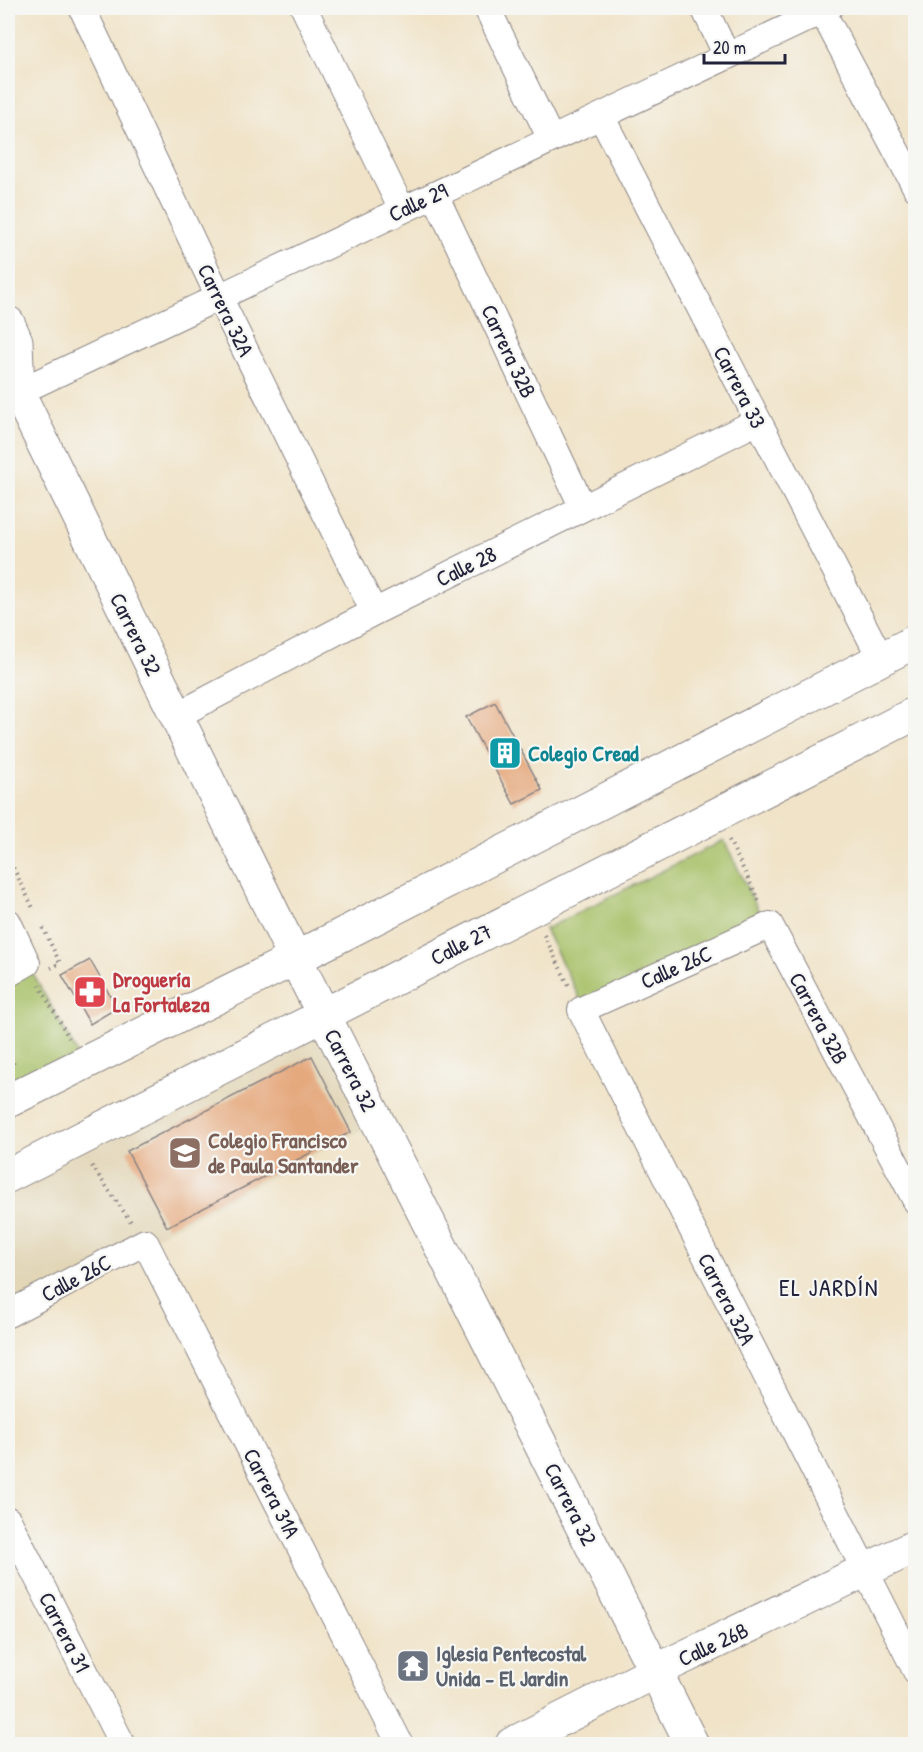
<svg xmlns="http://www.w3.org/2000/svg" width="923" height="1752" viewBox="0 0 923 1752" font-family="'Patrick Hand',sans-serif">
	<style>
		.built { fill: #e2d6b7 }
		.green { fill: #a6bf65; stroke: #647050; stroke-width: 1.5 }
		.building { fill: #e5a97e }
		.lines { fill: none; stroke-linecap: round; stroke-linejoin: round }
		.street-casing { stroke: #898282; stroke-width: 28 }
		.secondary-casing { stroke: #898282; stroke-width: 35 }
		.path { stroke: #898282; stroke-width: 4; stroke-dasharray: 1.5 4.5; stroke-linecap: butt }
		.street { stroke: #fff; stroke-width: 26 }
		.secondary { stroke: #fff; stroke-width: 33 }
		.labels { text-anchor: middle; dominant-baseline: central; stroke-width: 4.5; stroke-linejoin: round; paint-order: stroke }
		.street-label { font-size: 22px; fill: #22223b; stroke: #f6f6f2 }
		.culture-label { font-size: 22px; font-weight: bold; fill: #0d838f; stroke: #f6f6f2; text-anchor: start }
		.health-label { font-size: 22px; font-weight: bold; fill: #be3a42; stroke: #f6f6f2; text-anchor: start }
		.education-label { font-size: 22px; font-weight: bold; fill: #785e54; stroke: #f6f6f2; text-anchor: start }
		.worship-label { font-size: 22px; font-weight: bold; fill: #5b616d; stroke: #f6f6f2; text-anchor: start }
		.neighbourhood-label { font-size: 24px; letter-spacing: 1.5px; fill: #22223b; stroke: #f6f6f2 }
	</style>
	<rect width="100%" height="100%" fill="#f6f6f2"/>
	<filter id="ink" filterUnits="userSpaceOnUse"><feTurbulence type="fractalNoise" baseFrequency=".0167" numOctaves="2"/><feDisplacementMap in="SourceGraphic" scale="12" xChannelSelector="R" yChannelSelector="G"/><feConvolveMatrix kernelMatrix="1 2 1 2 8 2 1 2 1" color-interpolation-filters="sRGB"/></filter>
	<filter id="wash" filterUnits="userSpaceOnUse"><feTurbulence type="fractalNoise" baseFrequency=".008" numOctaves="4" result="noise"/><feDisplacementMap in="SourceGraphic" scale="24" xChannelSelector="R" yChannelSelector="G"/><feGaussianBlur stdDeviation="1.35" result="paint"/><feColorMatrix in="noise" values="0 0 0 0 0 0 0 0 0 0 0 0 0 0 0 0 0 1.4 0 .05"/><feComposite in="paint" operator="in"/></filter>
	<g filter="url(#wash)">
		<rect width="100%" height="100%" fill="#f0e3c8"/>
		<!-- built -->
		<path class="built" d="M324 1015 377 1122 8 1314V1176Z"/>
		<!-- green -->
		<path class="green" d="M724 840 764 922 582 1003 545 929Z
			M27 963 83 1064 8 1101V974Z"/>
		<g id="blocks">
			<!-- building -->
			<path class="building" d="M495 702 542 790 514 804 466 717Z
				M90 960 117 1008 90 1024 62 975Z
				M312 1056 351 1132 167 1227 127 1151Z"/>
		</g>
	</g>
	<g filter="url(#ink)">
		<use href="#blocks" fill-opacity="0" stroke="#898282" stroke-width="1.5"/>
		<g class="lines">
			<defs>
				<path id="street" d="M82 8 219 297 374 612
					M304 8 402 210
					M487 8 551 139
					M704 8 727 56
					M822 11 916 188
					M601 116 881 659
					M435 195 583 508
					M8 397 829 8
					M176 716 374 612 758 421
					M8 922 27 963 8 974
					M916 1201 770 925 581 1010 916 1671
					M8 1314 145 1242 400 1744
					M8 1520 122 1744"/>
				<path id="secondary" d="M8 323 16 341 18 392 295 958 692 1744
					M8 1101 316 948 916 641
					M8 1176 916 713
					M512 1744 674 1662 916 1546"/>
			</defs>
			<!-- street casing -->
			<use href="#street" class="street-casing"/>
			<!-- secondary casing -->
			<use href="#secondary" class="secondary-casing"/>
			<!-- path -->
			<path class="path" d="M729 840 760 903
				M8 857 33 908
				M43 928 60 963 51 968
				M544 935 570 988
				M39 985 69 1038
				M8 1052 14 1065
				M92 1166 131 1222"/>
			<!-- street -->
			<use href="#street" class="street"/>
			<!-- secondary -->
			<use href="#secondary" class="secondary"/>
		</g>
	</g>
	<!-- icons -->
	<defs>
		<symbol id="building-square" viewBox="-11 -11 22 22"><rect x="-9" y="-9" width="18" height="18" rx="4" fill="#0f9aa8" stroke="#f6f6f2"/><path d="M-4-6H4V6H1V3H-1V6H-4ZM-2.5-4.3h1.7v1.8h-1.7ZM.8-4.3h1.7v1.8H.8ZM-2.5-1h1.7V.8h-1.7ZM.8-1h1.7V.8H.8Z" fill="#fff"/></symbol>
		<symbol id="pharmacy-square" viewBox="-11 -11 22 22"><rect x="-9" y="-9" width="18" height="18" rx="4" fill="#e0444e" stroke="#f6f6f2"/><path d="M-2-6h4v4h4v4h-4v4h-4v-4h-4v-4h4Z" fill="#fff"/></symbol>
		<symbol id="school-square" viewBox="-11 -11 22 22"><rect x="-9" y="-9" width="18" height="18" rx="4" fill="#8d6e63" stroke="#f6f6f2"/><path d="M0-5L7-2L0 1L-7-2ZM-4 1L0 2.5L4 1V4Q0 6-4 4Z" fill="#fff"/></symbol>
		<symbol id="temple-square" viewBox="-11 -11 22 22"><rect x="-9" y="-9" width="18" height="18" rx="4" fill="#6b7280" stroke="#f6f6f2"/><path d="M0-6L5-2H3V0L6.5 2.5H4V6H1.5V3h-3V6H-4V2.5H-6.5L-3 0V-2H-5Z" fill="#fff"/></symbol>
	</defs>
	<g fill-rule="evenodd">
		<use href="#building-square" x="486" y="734" width="38" height="38"/>
		<use href="#pharmacy-square" x="71" y="973" width="38" height="38"/>
		<use href="#school-square" x="166" y="1134" width="38" height="38"/>
		<use href="#temple-square" x="394" y="1647" width="38" height="38"/>
	</g>
	<g class="labels">
		<!-- street labels -->
		<g class="street-label">
			<text transform="translate(418 202) rotate(-25)">Calle 29</text>
			<text transform="translate(226 310) rotate(64)">Carrera 32A</text>
			<text transform="translate(509 351) rotate(65)">Carrera 32B</text>
			<text transform="translate(740 387) rotate(63)">Carrera 33</text>
			<text transform="translate(466 566) rotate(-26)">Calle 28</text>
			<text transform="translate(136 634) rotate(64)">Carrera 32</text>
			<text transform="translate(461 944) rotate(-27)">Calle 27</text>
			<text transform="translate(676 967) rotate(-24)">Calle 26C</text>
			<text transform="translate(819 1018) rotate(62)">Carrera 32B</text>
			<text transform="translate(351 1070) rotate(63)">Carrera 32</text>
			<text transform="translate(76 1278) rotate(-28)">Calle 26C</text>
			<text transform="translate(727 1299) rotate(63)">Carrera 32A</text>
			<text transform="translate(272 1493) rotate(63)">Carrera 31A</text>
			<text transform="translate(571 1504) rotate(63)">Carrera 32</text>
			<text transform="translate(65 1632) rotate(63)">Carrera 31</text>
			<text transform="translate(713 1644) rotate(-25)">Calle 26B</text>
		</g>
		<!-- culture labels -->
		<g class="culture-label">
			<text x="528" y="753">Colegio Cread</text>
		</g>
		<!-- health labels -->
		<g class="health-label">
			<text x="113" y="979">Droguería<tspan x="113" dy="25">La Fortaleza</tspan></text>
		</g>
		<!-- education labels -->
		<g class="education-label">
			<text x="208" y="1140">Colegio Francisco<tspan x="208" dy="25">de Paula Santander</tspan></text>
		</g>
		<!-- worship labels -->
		<g class="worship-label">
			<text x="436" y="1653">Iglesia Pentecostal<tspan x="436" dy="25">Unida - El Jardin</tspan></text>
		</g>
		<!-- neighbourhood labels -->
		<g class="neighbourhood-label">
			<text x="829" y="1287">EL JARDÍN</text>
		</g>
	</g>
	<!-- margin -->
	<rect width="923" height="1752" fill="none" stroke="#f6f6f2" stroke-width="30"/>
	<!-- scale -->
	<path d="M704 54v9h81v-9" fill="none" stroke="#22223b" stroke-width="3"/>
	<text x="713" y="54" font-size="18" fill="#22223b" stroke="#f6f6f2" stroke-width="4.5" paint-order="stroke">20 m</text>
</svg>
